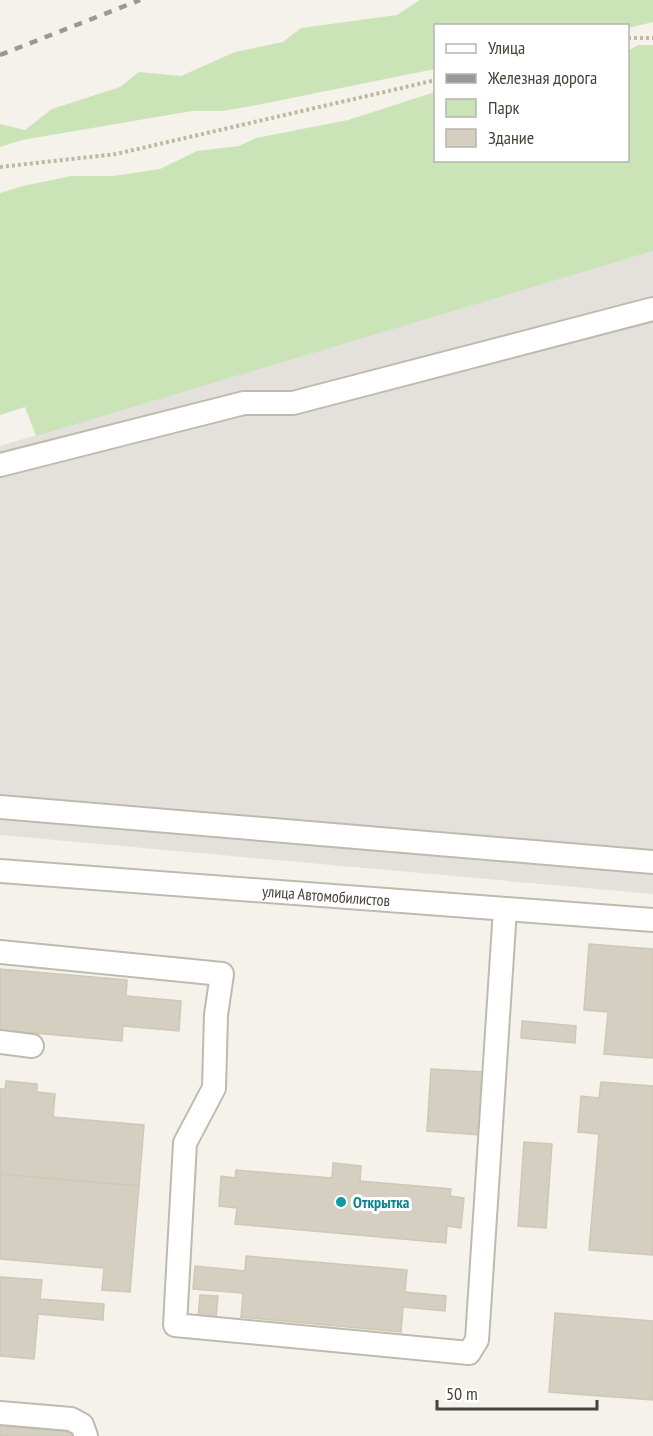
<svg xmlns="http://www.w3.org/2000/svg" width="653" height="1436" viewBox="0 0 653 1436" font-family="'PT Sans Narrow',sans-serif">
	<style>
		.industrial { fill: #e4e1dc }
		.green { fill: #cae4b8 }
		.building { fill: #d4cfc1; stroke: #cec8b5; stroke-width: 1.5 }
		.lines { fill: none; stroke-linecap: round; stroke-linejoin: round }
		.minor-casing { stroke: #bebbae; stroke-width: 26 }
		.path { stroke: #bfb8a1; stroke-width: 4; stroke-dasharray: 3 3; stroke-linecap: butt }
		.minor { stroke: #fff; stroke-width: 22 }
		.rail { stroke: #989898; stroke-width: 4.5; stroke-dasharray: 8 8; stroke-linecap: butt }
		.culture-dot { fill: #0f9aa8; stroke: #fff; stroke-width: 2 }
		.labels { text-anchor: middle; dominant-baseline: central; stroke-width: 6; stroke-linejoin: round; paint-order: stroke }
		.street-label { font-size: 16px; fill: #474339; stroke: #fff }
		.culture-label { font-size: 16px; font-weight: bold; fill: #0d838f; stroke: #fff; text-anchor: start }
	</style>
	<rect width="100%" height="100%" fill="#f4f2eb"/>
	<!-- industrial -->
	<path class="industrial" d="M653 251V894L0 835V446Z"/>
	<!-- green -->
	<path class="green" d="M420 0H653V22L628 28V26H436L435 69 257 105 222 111H192L22 140 0 147V124L25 130 52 109 120 87 139 72 181 76 235 52 283 42 301 28 397 15Z
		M638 45H653V251L36 436 25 407 0 415V193L23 186 71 176H113L160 169 197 151 239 146 256 138 348 120 435 92 436 160H628V51Z"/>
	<!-- building -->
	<path class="building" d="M589 944 653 949V1058L604 1054 608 1012 584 1010Z
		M0 969 127 980 126 996 181 1001 179 1031 123 1026 122 1041 0 1030Z
		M522 1021 576 1026 575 1043 521 1038Z
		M431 1069 484 1072 480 1135 427 1131Z
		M6 1081 37 1084V1092L55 1094 53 1117 144 1125 139 1186 0 1174V1089H5Z
		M601 1082 653 1086V1255L589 1250 599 1134 578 1132 581 1096 599 1098Z
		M524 1142 552 1144 546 1228 518 1226Z
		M333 1163 361 1166 360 1181 451 1189 450 1196 464 1198 461 1228 447 1226 446 1243 235 1224 237 1208 219 1206 221 1176 235 1178 236 1170 332 1178Z
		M0 1174 139 1186 130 1292 102 1290 104 1268 0 1259Z
		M246 1256 407 1270 405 1292 446 1296 445 1311 403 1307 401 1332 241 1317 243 1293 193 1289 195 1266 245 1271Z
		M0 1277 42 1280 40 1299 104 1304 103 1320 38 1314 34 1359 0 1356Z
		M200 1295 218 1296 216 1319 198 1318Z
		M555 1313 653 1321V1400L549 1392Z
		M0 1426 73 1432V1436H0Z"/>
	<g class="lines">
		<defs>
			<g id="minor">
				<path d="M0 465 244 403H293L653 309"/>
				<path d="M0 807 653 862"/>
				<path id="s1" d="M0 871 653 920"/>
				<path d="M0 952 222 974 216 1015 214 1088 185 1143 175 1325 469 1353 477 1340 505 909"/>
				<path d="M0 1042 32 1046"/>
				<path d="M0 1413 71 1419 82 1425 86 1436"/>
			</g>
		</defs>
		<!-- minor casing -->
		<use href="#minor" class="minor-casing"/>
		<!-- path -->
		<path class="path" d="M628 38H653
			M0 167 116 154 436 80"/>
		<!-- minor -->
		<use href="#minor" class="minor"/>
		<!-- rail -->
		<path class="rail" d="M0 55 140 0"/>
	</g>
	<!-- markers -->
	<circle class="culture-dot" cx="341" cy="1202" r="6"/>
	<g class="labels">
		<!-- street labels -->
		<g class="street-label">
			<text stroke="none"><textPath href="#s1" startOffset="327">улица Автомобилистов</textPath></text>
		</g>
		<!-- culture labels -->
		<g class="culture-label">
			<text x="353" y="1202">Открытка</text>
		</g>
	</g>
	<!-- legend -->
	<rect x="434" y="24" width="195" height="138" fill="#ffffff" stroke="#b5b4b0" stroke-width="1.5"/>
	<rect x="446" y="44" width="30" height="9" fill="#ffffff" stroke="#b5b4b0" stroke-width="1.5"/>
	<text x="488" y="54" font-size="18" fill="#474339">Улица</text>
	<rect x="446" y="74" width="30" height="9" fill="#989898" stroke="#b5b4b0" stroke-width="1.5"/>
	<text x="488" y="84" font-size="18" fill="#474339">Железная дорога</text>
	<rect x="446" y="99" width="30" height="18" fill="#cae4b8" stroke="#b5b4b0" stroke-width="1.5"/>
	<text x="488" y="114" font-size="18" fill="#474339">Парк</text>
	<rect x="446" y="129" width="30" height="18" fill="#d4cfc1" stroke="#b5b4b0" stroke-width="1.5"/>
	<text x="488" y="144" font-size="18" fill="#474339">Здание</text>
	<!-- scale -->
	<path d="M437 1400v9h160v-9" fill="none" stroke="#474339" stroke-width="3"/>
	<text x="446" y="1400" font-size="18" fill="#474339" stroke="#ffffff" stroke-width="4.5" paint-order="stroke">50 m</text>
</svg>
